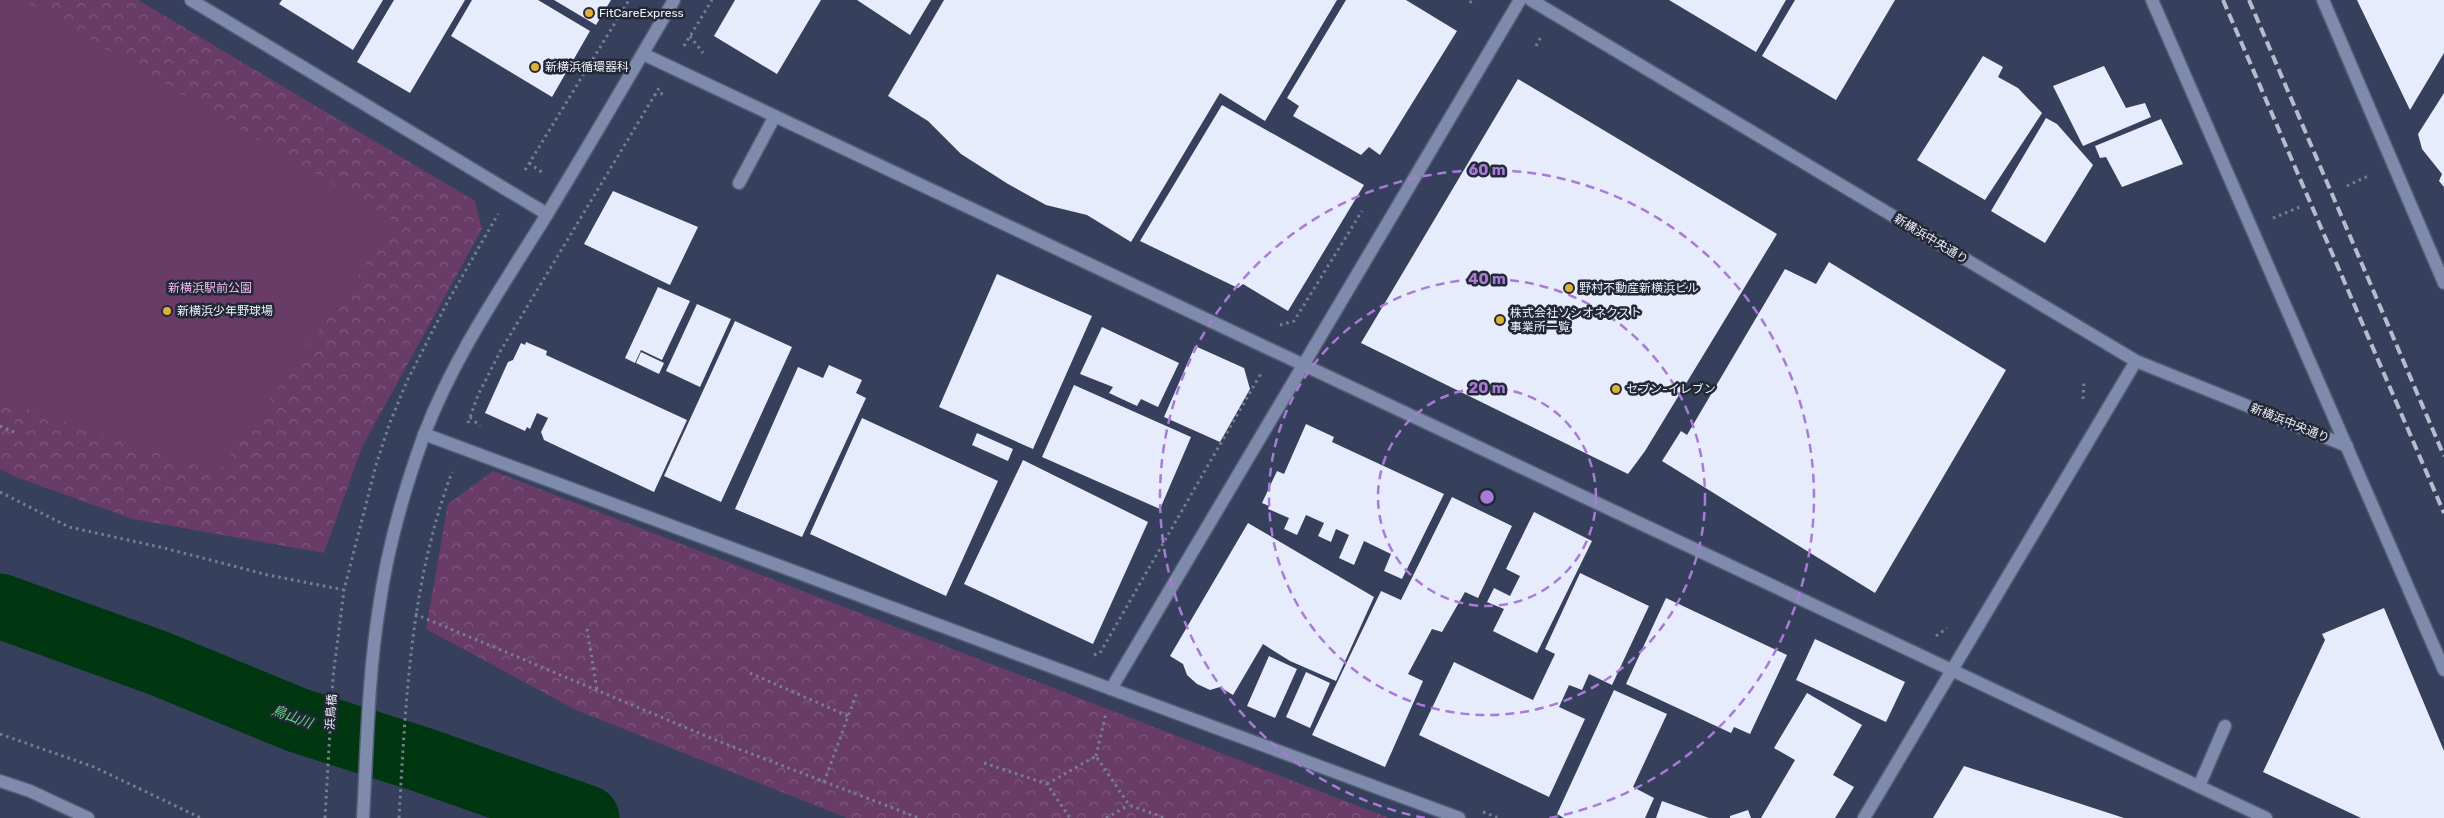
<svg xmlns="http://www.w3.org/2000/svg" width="2444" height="818" viewBox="0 0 2444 818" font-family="Rubik,'Noto Sans JP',sans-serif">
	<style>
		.park { fill: url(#park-crowns) }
		.pitch { fill: #693c67 }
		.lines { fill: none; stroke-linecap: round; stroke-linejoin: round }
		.river { stroke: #003610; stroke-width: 65 }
		.building { fill: #e6ecfb }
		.lane-casing { stroke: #535b72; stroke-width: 15 }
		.street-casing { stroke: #535b72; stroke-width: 15 }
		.secondary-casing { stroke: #535b72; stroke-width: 15 }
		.path { stroke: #767e94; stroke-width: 3; stroke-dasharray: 2.5 4; stroke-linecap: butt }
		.lane { stroke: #7e8bac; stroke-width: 12 }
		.street { stroke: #7e8bac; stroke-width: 12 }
		.secondary { stroke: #7e8bac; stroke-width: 12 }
		.rail { stroke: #b7bccd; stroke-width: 4; stroke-dasharray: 10 5; stroke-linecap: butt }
		.ring { fill: none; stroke: #a97bd7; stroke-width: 2.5; stroke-dasharray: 9 6 }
		.poi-dot { fill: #ddb133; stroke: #222835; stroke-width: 2 }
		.labels { text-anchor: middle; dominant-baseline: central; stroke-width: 5; stroke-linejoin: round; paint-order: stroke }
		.poi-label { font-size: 12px; fill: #edf1fc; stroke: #222835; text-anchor: start }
		.street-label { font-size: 12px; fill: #edf1fc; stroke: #222835 }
		.park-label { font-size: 12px; fill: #f8baf4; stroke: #222835 }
		.water-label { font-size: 14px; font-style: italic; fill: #62dc7d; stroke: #222835 }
		.centre { fill: #a97bd7; stroke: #222835; stroke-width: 2.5 }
		.ring-label { font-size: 15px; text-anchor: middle; font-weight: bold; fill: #a97bd7; stroke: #222835; stroke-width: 5; stroke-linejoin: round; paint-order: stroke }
	</style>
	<defs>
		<pattern id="park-crowns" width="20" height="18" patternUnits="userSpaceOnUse" patternTransform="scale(1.25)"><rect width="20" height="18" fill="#693c67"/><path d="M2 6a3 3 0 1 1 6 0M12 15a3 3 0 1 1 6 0" fill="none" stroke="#7f597e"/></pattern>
	</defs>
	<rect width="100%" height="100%" fill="#36405d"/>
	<!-- park -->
	<path class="park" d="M0 0H138L475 201 482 229 362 447 324 553 133 519 13 476 0 469Z
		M493 471 1389 818H847L576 710 426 629 448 504Z"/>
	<!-- pitch -->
	<path class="pitch" d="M0 0H24L396 222 218 472 0 400Z"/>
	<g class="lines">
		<!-- river -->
		<path class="river" d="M0 606 158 663 297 720 423 760 587 818"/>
	</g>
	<!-- building -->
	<path class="building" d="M282 0H383L353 50 279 4Z
		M394 0H465L410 93 357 62Z
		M472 0H538L590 31 552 97 451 36Z
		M554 0H611L596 25Z
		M735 0H821L777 74 714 36Z
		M857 0H931L910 35Z
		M944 0H1337L1265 121 1220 93 1131 242 1087 215 1046 205 1008 184 961 154 928 121 888 96Z
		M1346 0H1406L1457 31 1380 155 1369 147 1361 155 1293 116 1299 106 1287 98Z
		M1669 0H1786L1756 52Z
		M1795 0H1895L1836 100 1762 56Z
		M2357 0H2444V53L2410 110Z
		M1983 56 2003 67 1998 77 2018 88 2042 113 1985 200 1917 160Z
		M2104 66 2126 108 2145 103 2151 117 2083 146 2053 86Z
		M1518 79 1777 234 1645 451 1628 474 1361 343Z
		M2444 93V187L2439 181 2442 174 2422 149 2418 134Z
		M1222 105 1364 185 1288 311 1243 284 1238 288 1140 241Z
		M2046 118 2057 124 2093 165 2045 243 1991 211Z
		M2161 119 2183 164 2122 187 2106 157 2100 158 2095 146Z
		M613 191 698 227 670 285 584 244Z
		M1829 262 2006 370 1875 593 1662 461 1681 431 1687 435 1785 269 1816 284Z
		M997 274 1092 316 1033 449 939 407Z
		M658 287 690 301 662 360 641 350 635 363 625 358Z
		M697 304 731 319 700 387 666 371Z
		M735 321 792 347 721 502 664 476Z
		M1102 327 1179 363 1158 407 1141 399 1137 406 1109 393 1113 387 1080 374Z
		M526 342 547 351 546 355 687 420 654 492 544 440 541 432 548 418 537 413 530 429 527 427 525 431 485 413 508 362 513 360 521 343 525 345Z
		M1195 346 1244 368 1250 389 1220 442 1164 417Z
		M641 352 664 363 659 374 636 363Z
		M829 365 862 380 856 393 866 398 802 537 735 509 798 367 823 378Z
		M1074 385 1191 437 1160 509 1042 457Z
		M862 418 998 481 946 596 810 534Z
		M1306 424 1334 437 1332 442 1444 494 1402 579 1384 571 1391 554 1364 541 1354 565 1339 558 1349 535 1336 529 1331 542 1318 536 1324 523 1306 515 1297 535 1284 529 1289 518 1268 509 1269 506 1262 503 1277 471 1284 474Z
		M977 433 1013 449 1008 461 972 445Z
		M1023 460 1148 522 1093 644 964 584Z
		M1452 497 1512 526 1478 598 1465 592 1442 632 1432 629 1408 674 1423 681 1385 767 1312 735 1381 591 1401 600Z
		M1534 512 1592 541 1537 653 1493 631 1504 609 1487 602 1494 588 1510 596 1520 576 1506 569Z
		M1248 523 1374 597 1336 681 1290 661 1263 644 1233 695 1220 687 1210 690 1197 684 1187 675 1183 664 1170 656Z
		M1580 573 1649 606 1612 685 1589 674 1582 690 1569 685 1559 707 1585 719 1549 797 1419 735 1454 662 1533 700 1555 654 1545 649Z
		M1666 598 1787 655 1750 734 1734 727 1731 733 1626 684Z
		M2384 608 2444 751V818H2361L2263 772 2325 640 2322 634Z
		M1815 639 1905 682 1886 722 1796 680Z
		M1269 656 1297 669 1275 718 1247 706Z
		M1306 672 1330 683 1310 728 1286 717Z
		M1614 690 1667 714 1633 787 1654 798 1645 818H1564L1557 814Z
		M1807 693 1862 725 1833 775 1854 787 1835 818H1761L1795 760 1774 748Z
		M1964 766 2124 818H1933Z
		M1662 801 1709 818H1656Z
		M1748 810 1751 818H1730V816Z"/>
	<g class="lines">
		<defs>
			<path id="lane" d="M739 183 775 116
				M2199 786 2225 726"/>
			<path id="street" d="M191 0 547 214
				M2323 0 2444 283
				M643 54 2266 818
				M424 434 1459 818"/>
			<path id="secondary" d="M1531 0 2136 361 2347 446
				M2152 0 2444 670
				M1111 689 1520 0
				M0 781 30 791 88 818
				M363 818C367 748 368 677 379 608 387 550 404 490 424 435 454 356 502 287 546 216 590 144 632 72 674 0
				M1864 818 2136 361"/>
		</defs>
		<!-- lane casing -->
		<use href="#lane" class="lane-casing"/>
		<!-- street casing -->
		<use href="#street" class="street-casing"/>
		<!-- secondary casing -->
		<use href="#secondary" class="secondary-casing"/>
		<!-- path -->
		<path class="path" d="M1470 3 1472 0
			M690 36 703 53
			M684 46 712 0
			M1536 46 1542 35
			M654 95 666 93
			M529 163 543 173
			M525 170 629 0
			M2347 186 2370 175
			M2273 218 2300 207
			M1280 325 1294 321 1362 211
			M2083 399 2084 380
			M470 417 480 426
			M468 423 478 395 501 350 659 88
			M0 426 14 432
			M0 492 69 527 164 548 268 575 344 590
			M415 614 718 741 919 818
			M587 629 597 690
			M1936 636 1947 628
			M1094 655 1100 653 1260 375 1259 373
			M750 673 848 716
			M0 734 94 767 201 818
			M1096 756 1106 713
			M984 763 1047 784 1070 818
			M824 782 857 692
			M1047 784 1096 756 1129 805 1165 818
			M1483 812 1499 818
			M325 818 333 677 344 590 376 465 389 425 407 381 447 303 498 214
			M399 818C406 699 410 585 452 472
			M1106 818 1129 805"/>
		<!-- lane -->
		<use href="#lane" class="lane"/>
		<!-- street -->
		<use href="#street" class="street"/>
		<!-- secondary -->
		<use href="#secondary" class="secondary"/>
		<!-- rail -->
		<path class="rail" d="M2223 0 2444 513
			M2249 0 2444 456"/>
	</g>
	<!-- distance rings -->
	<g class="ring">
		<circle cx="1487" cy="497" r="109"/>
		<circle cx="1487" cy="497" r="218"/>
		<path d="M1425 818A327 327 0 1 1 1549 818"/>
	</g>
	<!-- markers -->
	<g class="poi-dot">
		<circle cx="589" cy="13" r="5"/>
		<circle cx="535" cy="67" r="5"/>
		<circle cx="1569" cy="288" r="5"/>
		<circle cx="167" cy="311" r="5"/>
		<circle cx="1500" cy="320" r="5"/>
		<circle cx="1616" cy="389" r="5"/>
	</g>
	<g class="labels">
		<!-- poi labels -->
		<g class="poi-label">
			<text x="599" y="13">FitCareExpress</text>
			<text x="545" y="67">新横浜循環器科</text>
			<text x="1579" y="288">野村不動産新横浜ビル</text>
			<text x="177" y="311">新横浜少年野球場</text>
			<text x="1510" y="313">株式会社ソシオネクスト<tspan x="1510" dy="14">事業所一覧</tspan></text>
			<text x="1626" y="389">セブン-イレブン</text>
		</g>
		<!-- street labels -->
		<g class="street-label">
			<text transform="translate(1931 239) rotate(31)">新横浜中央通り</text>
			<text transform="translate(2290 423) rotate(22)">新横浜中央通り</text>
			<text transform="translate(331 712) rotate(-86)">浜鳥橋</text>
		</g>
		<!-- park labels -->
		<g class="park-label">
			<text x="210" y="288">新横浜駅前公園</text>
		</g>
		<!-- water labels -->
		<g class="water-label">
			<text transform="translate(292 717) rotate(20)">鳥山川</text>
		</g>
	</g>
	<circle cx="1487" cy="497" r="8" class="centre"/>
	<g class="ring-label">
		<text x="1487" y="175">60 m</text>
		<text x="1487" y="284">40 m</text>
		<text x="1487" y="393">20 m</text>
	</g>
</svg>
